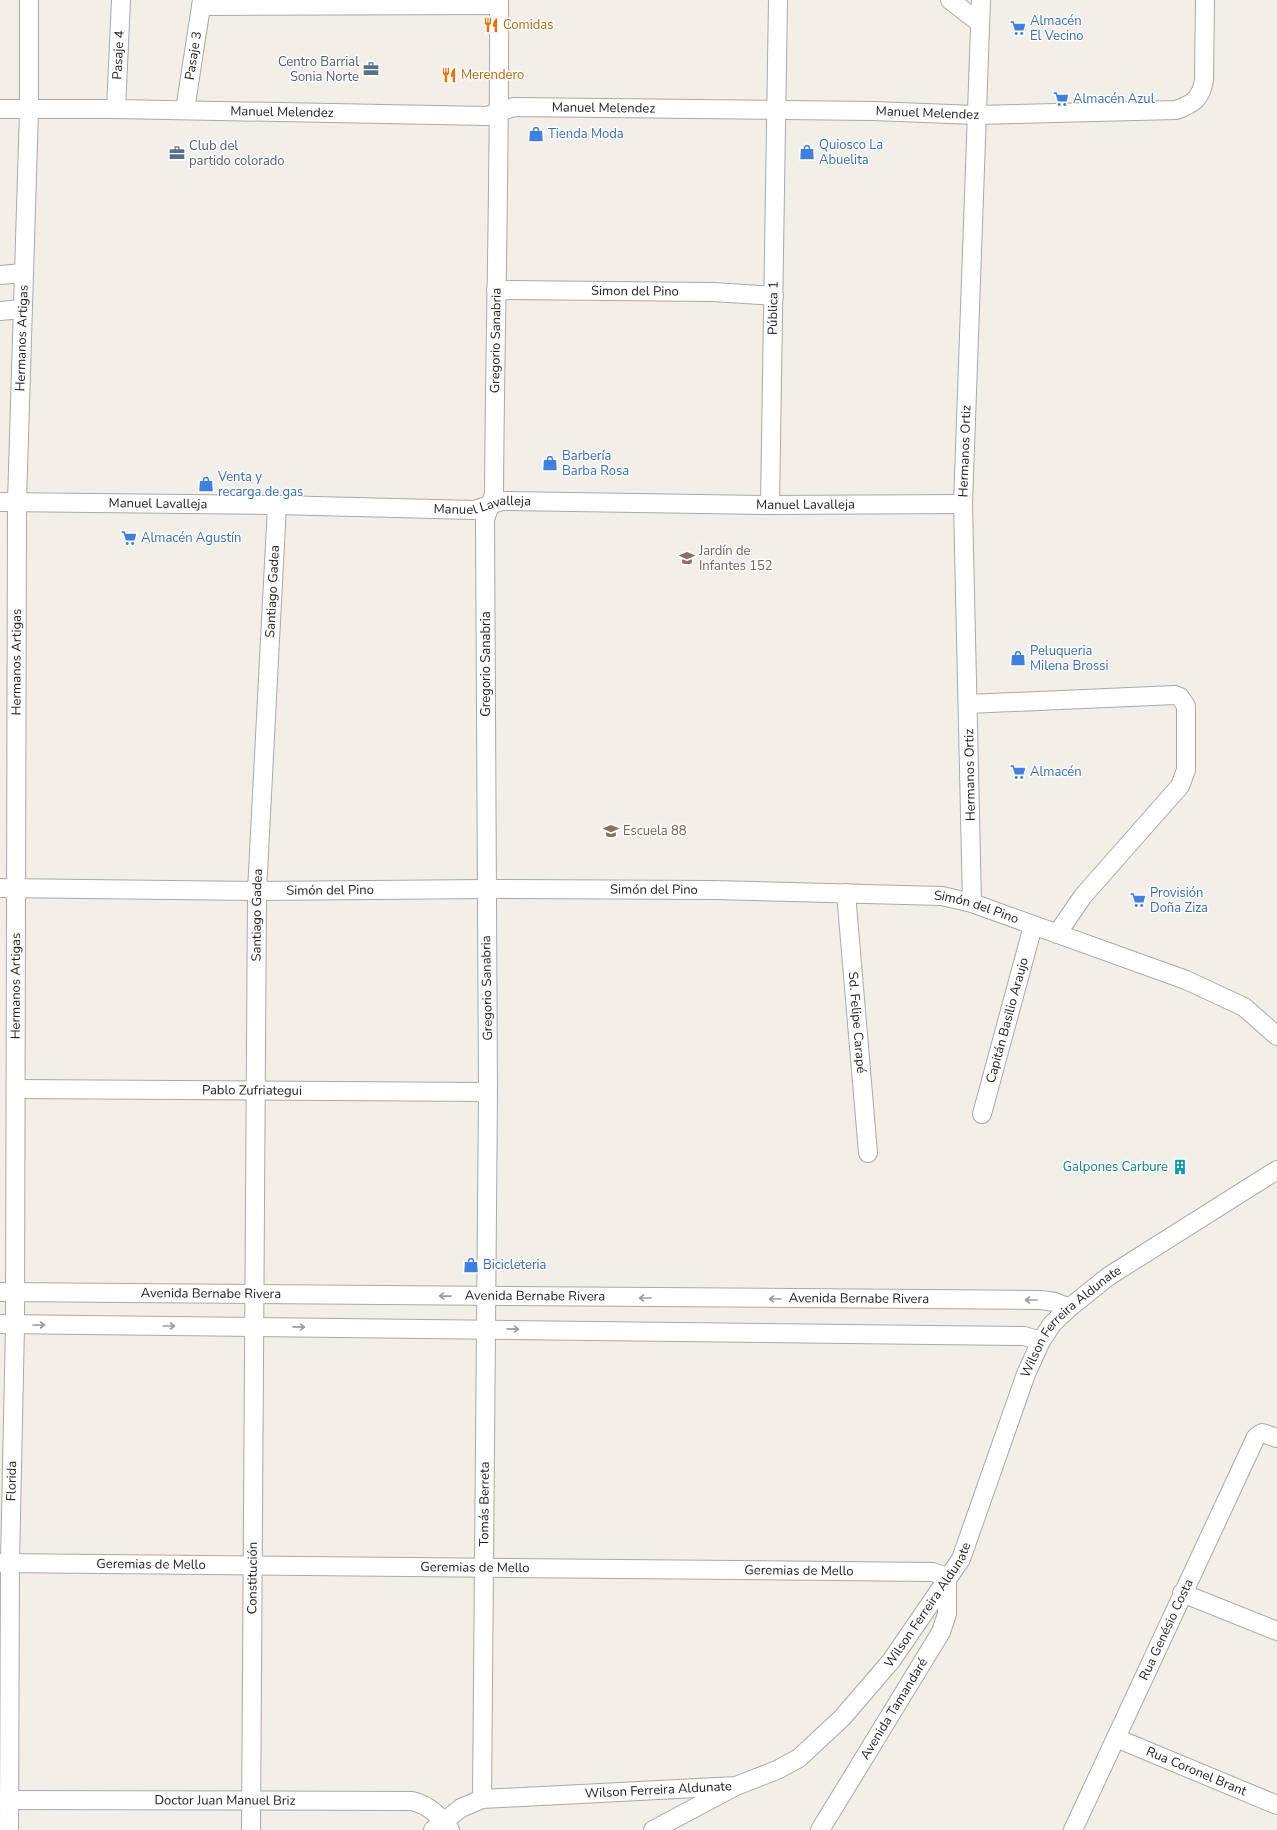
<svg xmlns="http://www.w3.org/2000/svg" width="1277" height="1830" viewBox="0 0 1277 1830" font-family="'Nunito Sans',sans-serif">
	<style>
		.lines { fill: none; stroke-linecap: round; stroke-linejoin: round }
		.minor-casing { stroke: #a9a9a9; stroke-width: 20 }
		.minor { stroke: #fff; stroke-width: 18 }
		.oneway { stroke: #9c9c9c }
		.labels { text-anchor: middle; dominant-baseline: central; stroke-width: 3; stroke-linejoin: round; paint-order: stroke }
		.shop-label { font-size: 13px; fill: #366cbe; stroke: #fff; text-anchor: start }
		.food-label { font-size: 13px; fill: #c56008; stroke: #fff; text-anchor: start }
		.street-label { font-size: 13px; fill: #222; stroke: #fff }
		.service-label { font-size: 13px; fill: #4e5e75; stroke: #fff; text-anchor: end }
		.education-label { font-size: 13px; fill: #785e54; stroke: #fff; text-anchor: start }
		.culture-label { font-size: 13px; fill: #0d838f; stroke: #fff; text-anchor: end }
	</style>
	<rect width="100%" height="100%" fill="#f2efe9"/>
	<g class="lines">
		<defs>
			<g id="minor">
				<path d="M950 0 980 23"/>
				<path d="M201 6 499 5"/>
				<path id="s1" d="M0 109H116L487 116 514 107 873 111 976 115 1176 110C1193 104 1201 99 1204 80L1205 0"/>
				<path id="s2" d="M116 109 121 0"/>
				<path id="s3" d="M185 110 202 0"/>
				<path d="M0 275 23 273"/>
				<path id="s4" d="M496 290 713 292 774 296"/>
				<path d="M0 311 22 309"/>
				<path id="s5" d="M0 502 277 505 474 510 502 501 770 505 963 504"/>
				<path id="s6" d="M770 505 778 0"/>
				<path d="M968 704 1175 695 1180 697 1186 706V770L1180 786 1083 896 1057 934"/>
				<path id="s7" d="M0 888 257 891 486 889 714 890 942 896 972 903 1186 980 1244 1007 1277 1036"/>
				<path id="s8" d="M846 893 868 1153"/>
				<path id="s9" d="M972 903 963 504 981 0"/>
				<path id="s10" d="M16 1089 488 1092"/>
				<path id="s11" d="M982 1114 1033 926"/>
				<path id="s12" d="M0 1292 1041 1300 1055 1302 1069 1308"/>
				<path d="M0 1324 1024 1336 1041 1341"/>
				<path id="s13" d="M0 1563 933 1572 941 1575 947 1581"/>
				<path d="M1182 1593 1277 1631"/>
				<path id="s14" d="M1116 1738 1277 1805"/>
				<path id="s15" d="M482 1799 488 1092 485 519 494 494C495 329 500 165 499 0"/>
				<path id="s16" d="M0 1800 412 1801C429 1805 440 1816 450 1830"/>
				<path id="s17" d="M9 1830 10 1563 15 1325 17 502 29 110V0"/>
				<path id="s18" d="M251 1830 257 891 277 505"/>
				<path id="s19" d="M433 1830 461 1808 482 1799 736 1786 777 1770 799 1758 842 1718 891 1661 961 1559 1026 1374 1041 1341 1052 1324 1069 1308 1109 1276 1277 1170"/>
				<path d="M653 1830 732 1788"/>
				<path id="s20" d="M820 1830 941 1632 947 1614V1581"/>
				<path id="s21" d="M1073 1830 1256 1437 1262 1433 1277 1438"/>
			</g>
		</defs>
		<!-- minor casing -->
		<use href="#minor" class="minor-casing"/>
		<!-- minor -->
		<use href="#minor" class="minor"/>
	</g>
	<!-- one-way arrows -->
	<defs><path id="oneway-shaft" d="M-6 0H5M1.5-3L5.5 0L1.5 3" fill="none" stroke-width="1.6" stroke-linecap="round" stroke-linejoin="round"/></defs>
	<g class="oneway">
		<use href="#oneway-shaft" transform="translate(445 1296) rotate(-179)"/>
		<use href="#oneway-shaft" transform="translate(645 1298) rotate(-180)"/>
		<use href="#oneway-shaft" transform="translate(775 1299) rotate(-180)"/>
		<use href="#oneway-shaft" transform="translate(1031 1300) rotate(-180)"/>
		<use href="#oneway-shaft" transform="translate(39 1325)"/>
		<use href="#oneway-shaft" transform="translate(169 1326)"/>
		<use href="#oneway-shaft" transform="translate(299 1327) rotate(1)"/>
		<use href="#oneway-shaft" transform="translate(513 1329) rotate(1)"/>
	</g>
	<!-- icons -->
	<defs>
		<symbol id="restaurant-bare" viewBox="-9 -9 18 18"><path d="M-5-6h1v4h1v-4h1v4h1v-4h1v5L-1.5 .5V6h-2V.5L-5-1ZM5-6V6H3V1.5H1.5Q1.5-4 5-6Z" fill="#e8710a" stroke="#fff" stroke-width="2.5" paint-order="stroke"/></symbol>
		<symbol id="supermarket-bare" viewBox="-9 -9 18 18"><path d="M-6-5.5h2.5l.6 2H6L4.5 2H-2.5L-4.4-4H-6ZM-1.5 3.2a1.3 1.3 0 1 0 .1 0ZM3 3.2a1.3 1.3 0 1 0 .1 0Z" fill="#3f7fe0" stroke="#fff" stroke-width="2.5" paint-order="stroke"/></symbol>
		<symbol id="office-bare" viewBox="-9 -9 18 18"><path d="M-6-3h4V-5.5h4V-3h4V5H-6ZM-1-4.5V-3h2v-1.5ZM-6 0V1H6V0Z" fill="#5c6f8a" stroke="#fff" stroke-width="2.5" paint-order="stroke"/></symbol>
		<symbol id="shop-bare" viewBox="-9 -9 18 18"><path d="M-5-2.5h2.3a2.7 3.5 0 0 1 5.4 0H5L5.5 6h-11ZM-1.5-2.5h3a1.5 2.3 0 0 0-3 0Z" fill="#3f7fe0" stroke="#fff" stroke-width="2.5" paint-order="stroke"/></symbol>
		<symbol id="school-bare" viewBox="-9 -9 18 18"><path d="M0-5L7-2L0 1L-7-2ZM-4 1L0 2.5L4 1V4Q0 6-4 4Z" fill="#8d6e63" stroke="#fff" stroke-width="2.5" paint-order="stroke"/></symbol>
		<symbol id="building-bare" viewBox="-9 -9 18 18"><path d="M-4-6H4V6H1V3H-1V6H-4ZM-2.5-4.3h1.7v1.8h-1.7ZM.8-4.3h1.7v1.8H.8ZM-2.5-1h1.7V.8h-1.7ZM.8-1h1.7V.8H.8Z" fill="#0f9aa8" stroke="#fff" stroke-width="2.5" paint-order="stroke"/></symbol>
	</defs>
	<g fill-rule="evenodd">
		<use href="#restaurant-bare" x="480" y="14" width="22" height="22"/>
		<use href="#supermarket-bare" x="1007" y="17" width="22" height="22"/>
		<use href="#office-bare" x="360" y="58" width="22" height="22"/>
		<use href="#restaurant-bare" x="438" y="64" width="22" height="22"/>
		<use href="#supermarket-bare" x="1050" y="88" width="22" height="22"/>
		<use href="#shop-bare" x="525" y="123" width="22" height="22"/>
		<use href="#shop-bare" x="796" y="141" width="22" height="22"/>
		<use href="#office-bare" x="166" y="142" width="22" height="22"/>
		<use href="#shop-bare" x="539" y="452" width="22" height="22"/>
		<use href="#shop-bare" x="195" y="473" width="22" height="22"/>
		<use href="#supermarket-bare" x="118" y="527" width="22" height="22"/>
		<use href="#school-bare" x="676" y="547" width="22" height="22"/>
		<use href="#shop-bare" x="1007" y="647" width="22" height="22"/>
		<use href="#supermarket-bare" x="1007" y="761" width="22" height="22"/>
		<use href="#school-bare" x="600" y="820" width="22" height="22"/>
		<use href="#supermarket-bare" x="1127" y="889" width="22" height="22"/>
		<use href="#building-bare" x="1169" y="1156" width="22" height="22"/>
		<use href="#shop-bare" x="460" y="1254" width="22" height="22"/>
	</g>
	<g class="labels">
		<!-- shop labels -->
		<g class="shop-label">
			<text x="1030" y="21">Almacén<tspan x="1030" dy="15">El Vecino</tspan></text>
			<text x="1073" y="99">Almacén Azul</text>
			<text x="548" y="134">Tienda Moda</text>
			<text x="819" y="145">Quiosco La<tspan x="819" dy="15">Abuelita</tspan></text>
			<text x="562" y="456">Barbería<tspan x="562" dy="15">Barba Rosa</tspan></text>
			<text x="218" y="477">Venta y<tspan x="218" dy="15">recarga de gas</tspan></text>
			<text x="141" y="538">Almacén Agustín</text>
			<text x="1030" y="651">Peluqueria<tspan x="1030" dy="15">Milena Brossi</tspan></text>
			<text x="1030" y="772">Almacén</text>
			<text x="1150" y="893">Provisión<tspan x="1150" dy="15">Doña Ziza</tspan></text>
			<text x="483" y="1265">Bicicleteria</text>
		</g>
		<!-- food labels -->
		<g class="food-label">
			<text x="503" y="25">Comidas</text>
			<text x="461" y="75">Merendero</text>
		</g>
		<!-- street labels -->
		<g class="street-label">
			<text stroke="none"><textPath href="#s2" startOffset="54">Pasaje 4</textPath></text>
			<text stroke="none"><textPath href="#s3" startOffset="55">Pasaje 3</textPath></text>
			<text stroke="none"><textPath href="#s1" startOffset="605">Manuel Melendez</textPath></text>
			<text stroke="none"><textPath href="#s1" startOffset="282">Manuel Melendez</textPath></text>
			<text stroke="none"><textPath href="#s1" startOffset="929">Manuel Melendez</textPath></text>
			<text stroke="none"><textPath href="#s4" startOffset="139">Simon del Pino</textPath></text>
			<text stroke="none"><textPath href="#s6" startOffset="197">Pública 1</textPath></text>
			<text stroke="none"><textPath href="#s17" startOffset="1492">Hermanos Artigas</textPath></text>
			<text stroke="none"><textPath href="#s15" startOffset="1460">Gregorio Sanabria</textPath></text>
			<text stroke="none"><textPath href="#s9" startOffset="452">Hermanos Ortiz</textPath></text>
			<text stroke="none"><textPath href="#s5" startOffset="158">Manuel Lavalleja</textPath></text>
			<text stroke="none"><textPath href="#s5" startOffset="483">Manuel Lavalleja</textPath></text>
			<text stroke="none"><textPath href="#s5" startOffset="807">Manuel Lavalleja</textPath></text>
			<text stroke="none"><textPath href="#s18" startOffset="1239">Santiago Gadea</textPath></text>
			<text stroke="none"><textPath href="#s17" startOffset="1168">Hermanos Artigas</textPath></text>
			<text transform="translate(486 664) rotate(-90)">Gregorio Sanabria</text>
			<text transform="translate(970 775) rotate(-91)">Hermanos Ortiz</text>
			<text stroke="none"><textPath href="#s7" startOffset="330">Simón del Pino</textPath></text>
			<text stroke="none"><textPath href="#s7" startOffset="654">Simón del Pino</textPath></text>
			<text stroke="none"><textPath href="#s7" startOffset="978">Simón del Pino</textPath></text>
			<text stroke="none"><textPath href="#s18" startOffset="915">Santiago Gadea</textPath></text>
			<text stroke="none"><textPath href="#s17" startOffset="844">Hermanos Artigas</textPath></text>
			<text transform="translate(487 988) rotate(-91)">Gregorio Sanabria</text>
			<text stroke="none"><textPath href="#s11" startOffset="97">Capitán Basilio Araujo</textPath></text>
			<text stroke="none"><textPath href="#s8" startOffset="130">Sd. Felipe Carapé</textPath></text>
			<text stroke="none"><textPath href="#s10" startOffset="236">Pablo Zufriategui</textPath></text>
			<text stroke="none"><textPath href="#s12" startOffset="211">Avenida Bernabe Rivera</textPath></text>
			<text stroke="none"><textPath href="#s12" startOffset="535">Avenida Bernabe Rivera</textPath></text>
			<text stroke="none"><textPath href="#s12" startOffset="859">Avenida Bernabe Rivera</textPath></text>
			<text stroke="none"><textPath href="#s19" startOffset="906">Wilson Ferreira Aldunate</textPath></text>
			<text stroke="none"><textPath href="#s17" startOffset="349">Florida</textPath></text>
			<text stroke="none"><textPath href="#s15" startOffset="295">Tomás Berreta</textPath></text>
			<text stroke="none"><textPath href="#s13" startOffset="151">Geremias de Mello</textPath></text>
			<text stroke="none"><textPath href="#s13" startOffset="475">Geremias de Mello</textPath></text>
			<text stroke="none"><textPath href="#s13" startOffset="799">Geremias de Mello</textPath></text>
			<text stroke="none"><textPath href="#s18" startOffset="252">Constitución</textPath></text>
			<text stroke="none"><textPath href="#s19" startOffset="583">Wilson Ferreira Aldunate</textPath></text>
			<text stroke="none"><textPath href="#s21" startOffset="221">Rua Genésio Costa</textPath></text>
			<text stroke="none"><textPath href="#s20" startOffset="142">Avenida Tamandaré</textPath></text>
			<text stroke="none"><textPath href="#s14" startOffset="87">Rua Coronel Brant</textPath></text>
			<text stroke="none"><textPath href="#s19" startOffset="235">Wilson Ferreira Aldunate</textPath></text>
			<text stroke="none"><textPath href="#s16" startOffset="225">Doctor Juan Manuel Briz</textPath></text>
		</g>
		<!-- service labels -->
		<g class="service-label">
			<text x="359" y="62">Centro Barrial<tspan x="359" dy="15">Sonia Norte</tspan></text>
			<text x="189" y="146" text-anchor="start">Club del<tspan x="189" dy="15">partido colorado</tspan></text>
		</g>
		<!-- education labels -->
		<g class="education-label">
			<text x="699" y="551">Jardín de<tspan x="699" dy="15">Infantes 152</tspan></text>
			<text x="623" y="831">Escuela 88</text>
		</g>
		<!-- culture labels -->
		<g class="culture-label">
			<text x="1168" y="1167">Galpones Carbure</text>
		</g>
	</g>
</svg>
